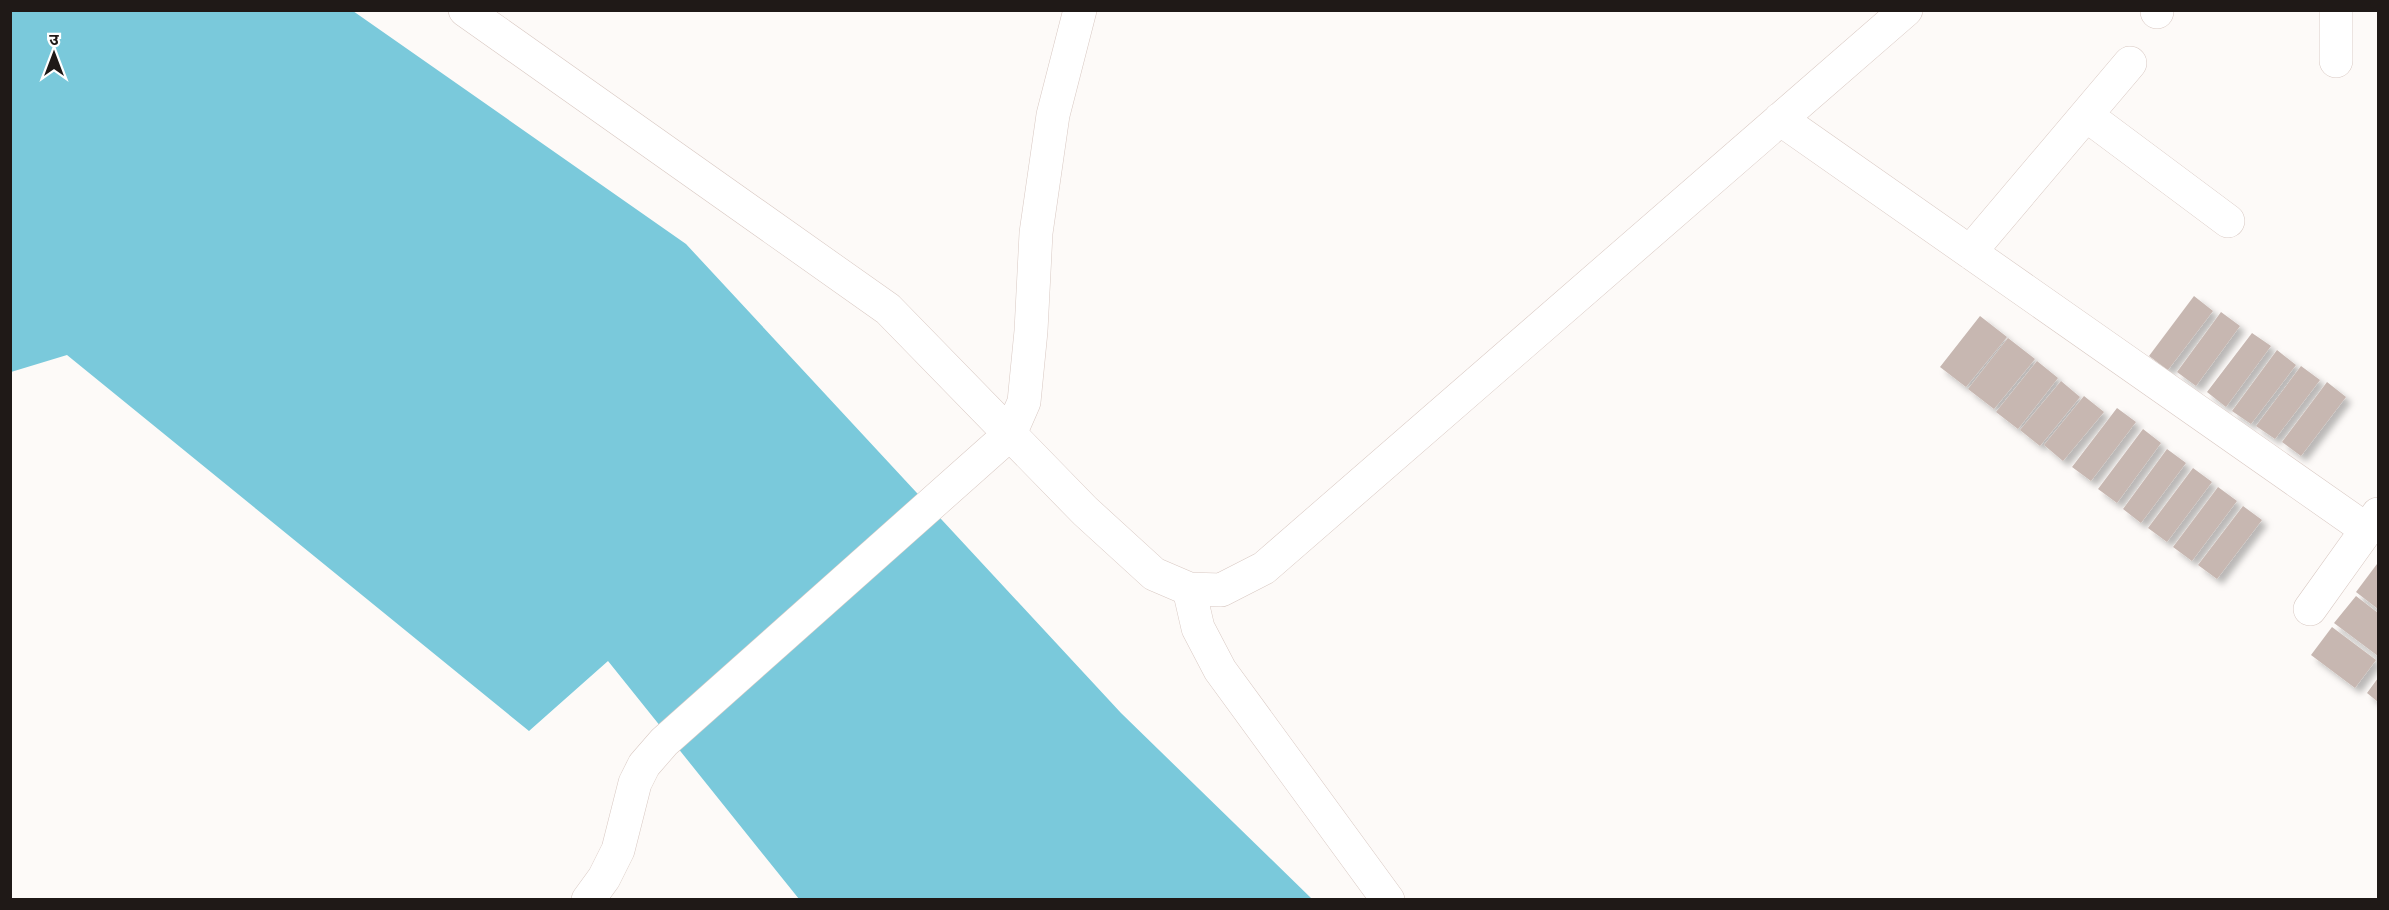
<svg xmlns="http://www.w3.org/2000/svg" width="2389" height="910" viewBox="0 0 2389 910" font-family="Quicksand,'Noto Sans Devanagari',sans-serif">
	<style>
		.water { fill: #7ac9db }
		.building { fill: #c7b7b1; filter: url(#shadow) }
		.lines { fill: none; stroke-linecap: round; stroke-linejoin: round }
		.street-casing { stroke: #d9c9c3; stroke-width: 34 }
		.street { stroke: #fff; stroke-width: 33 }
	</style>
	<defs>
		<filter id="shadow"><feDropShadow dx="5.5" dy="5.5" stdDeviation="3" flood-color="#0004"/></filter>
	</defs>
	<rect width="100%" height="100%" fill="#fdfaf8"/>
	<!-- water -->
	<path class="water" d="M11 11H353L686 244 1121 713 1312 899H799L608 661 529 731 67 355 11 372Z"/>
	<!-- building -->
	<path class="building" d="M2194 296 2213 311 2168 370 2149 356Z
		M2221 312 2240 326 2196 386 2177 372Z
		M1980 316 2007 337 1966 387 1940 367Z
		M2252 333 2271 346 2226 407 2207 392Z
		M2008 338 2035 359 1994 409 1968 389Z
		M2277 350 2296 365 2251 424 2232 411Z
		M2037 361 2058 378 2018 429 1996 412Z
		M2301 366 2320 380 2275 439 2256 426Z
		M2061 381 2080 397 2040 446 2020 430Z
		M2327 382 2346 397 2301 456 2282 442Z
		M2084 396 2104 412 2063 461 2044 445Z
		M2117 408 2136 422 2091 481 2072 467Z
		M2143 429 2161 443 2117 503 2098 489Z
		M2167 449 2186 463 2141 523 2123 509Z
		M2193 468 2212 482 2167 542 2148 528Z
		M2218 487 2237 501 2192 561 2173 547Z
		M2243 506 2262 520 2217 579 2198 565Z
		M2377 564 2378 565V609L2356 592Z
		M2356 596 2378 613V656L2334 623Z
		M2332 627 2376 660 2355 688 2311 655Z
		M2378 678V702L2367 693Z"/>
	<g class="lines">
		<defs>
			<path id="street" d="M465 10 888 309 1085 511 1154 574 1189 589 1221 590 1264 568 1906 10
				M2157 10V12
				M2336 10V61
				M2086 115 2228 221
				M1780 119 2367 530
				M1970 252 2130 63
				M1189 589 1198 628 1220 670 1388 900
				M2310 609 2378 514
				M588 900 604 878 618 850 635 783 644 765 664 742 1010 434 1024 402 1031 331 1036 233 1053 115 1080 10"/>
		</defs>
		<!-- street casing -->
		<use href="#street" class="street-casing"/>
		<!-- street -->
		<use href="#street" class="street"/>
	</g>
	<!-- border -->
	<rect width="2389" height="910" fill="none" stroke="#1f1917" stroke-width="24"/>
	<!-- north arrow -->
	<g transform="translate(54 54)" stroke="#ffffff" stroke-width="4.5" paint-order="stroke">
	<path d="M0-4.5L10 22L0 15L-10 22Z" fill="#1f1917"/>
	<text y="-9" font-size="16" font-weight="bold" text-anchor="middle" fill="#1f1917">उ</text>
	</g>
</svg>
